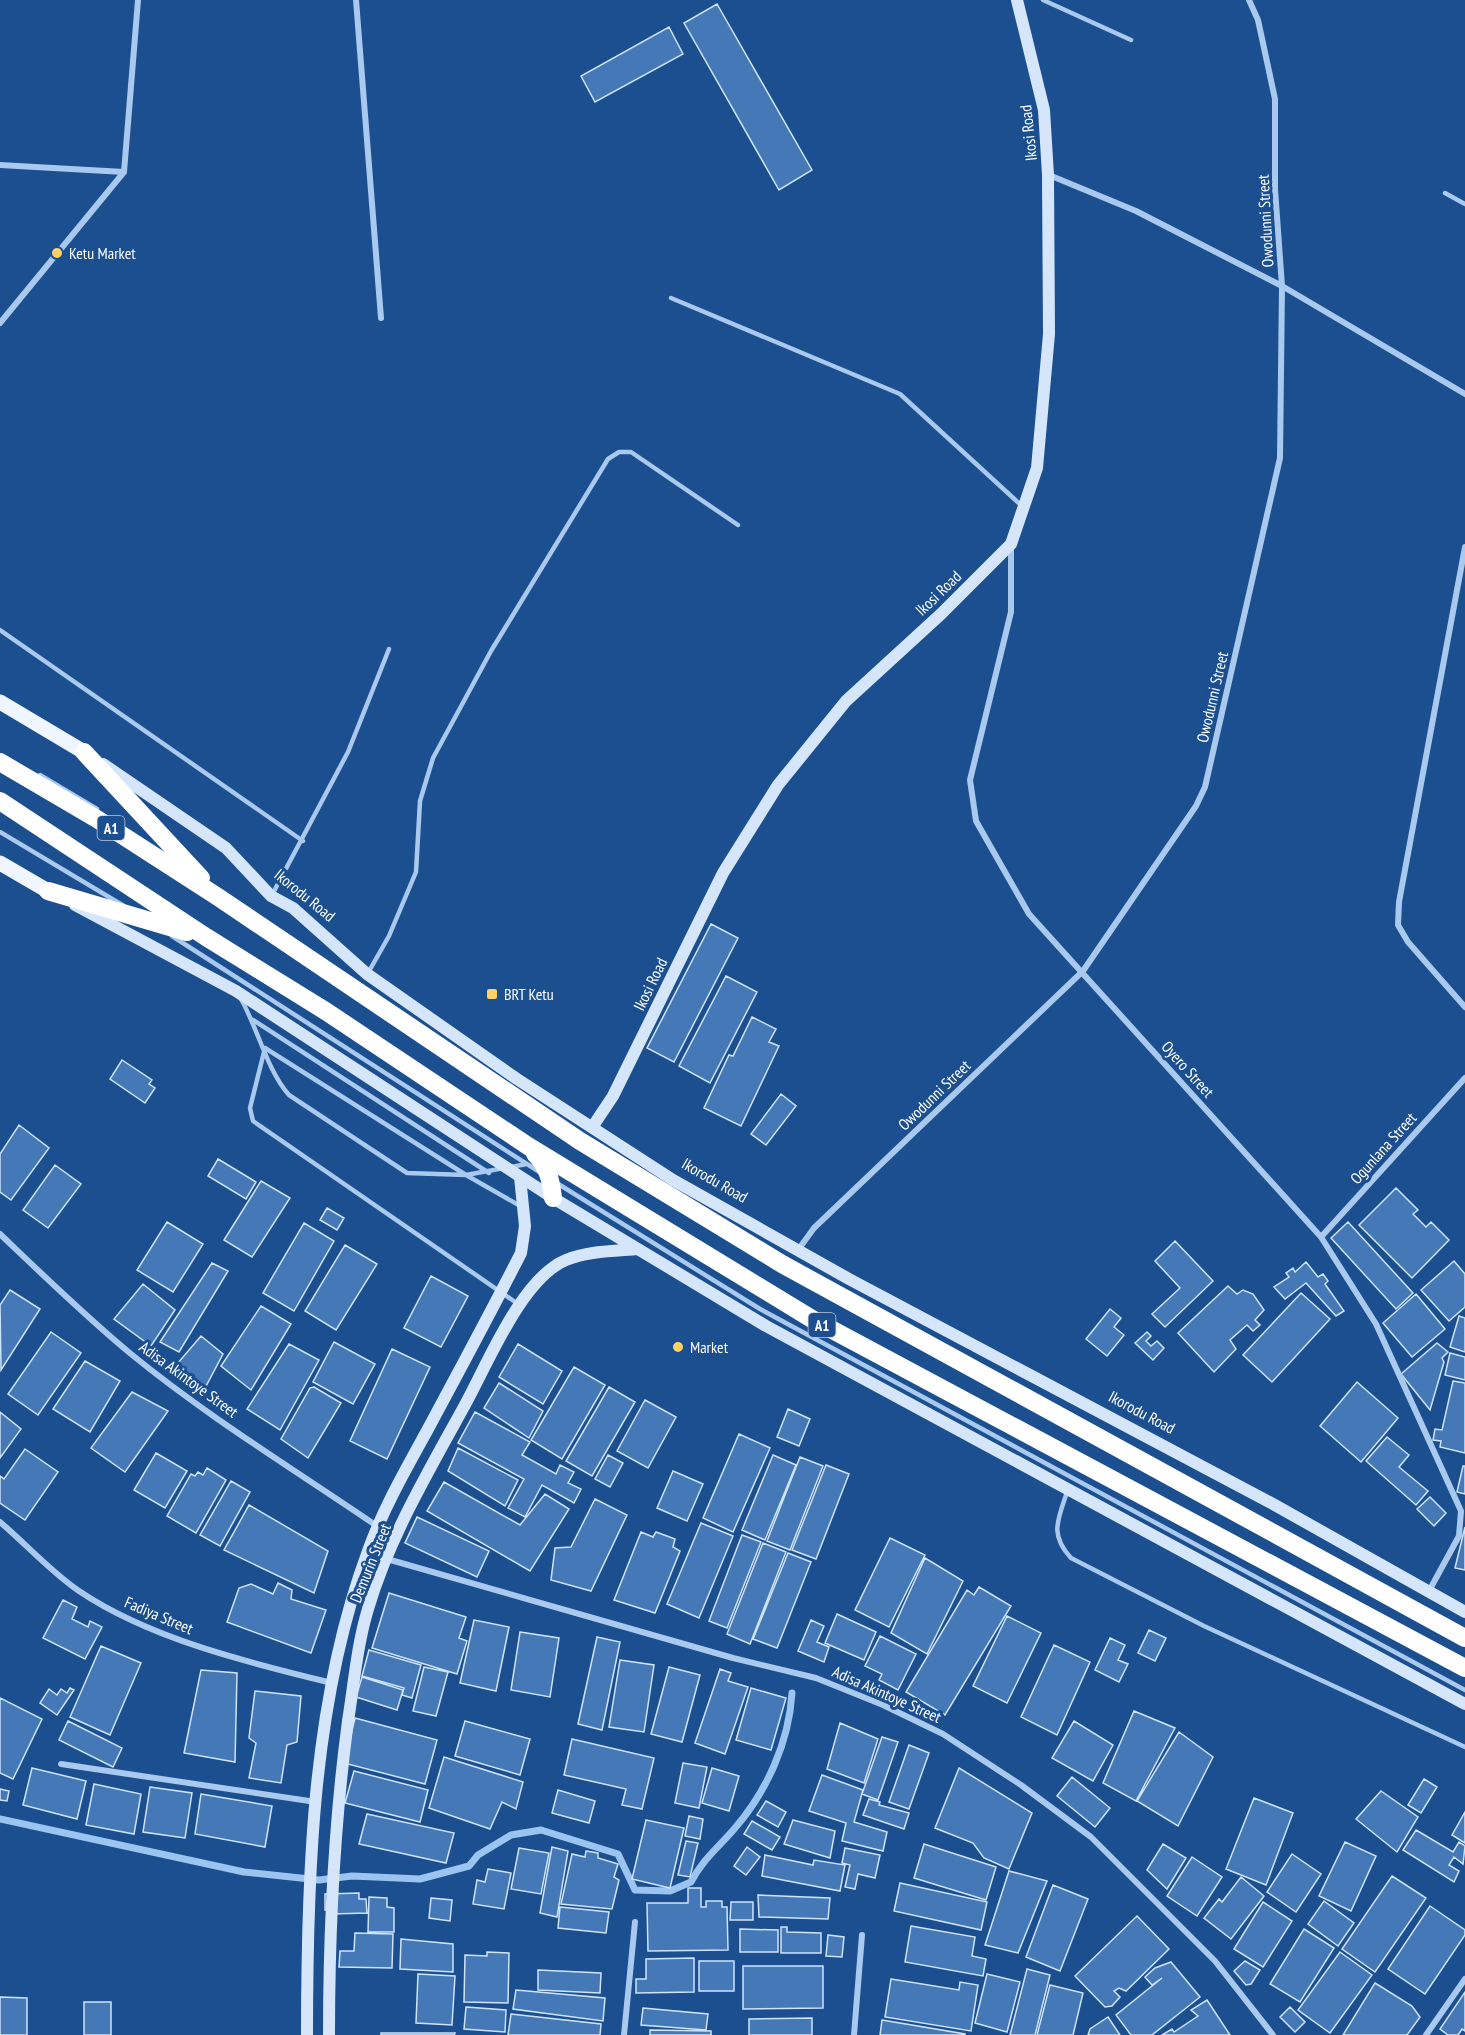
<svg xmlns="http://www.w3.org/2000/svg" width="1465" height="2035" viewBox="0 0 1465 2035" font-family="'PT Sans Narrow',sans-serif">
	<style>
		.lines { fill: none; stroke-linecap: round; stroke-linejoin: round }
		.stream { stroke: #9cc4f0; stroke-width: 7 }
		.building { fill: #4478b7; stroke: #cfe3fa; stroke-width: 1.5 }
		.lane { stroke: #a9c9ee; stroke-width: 4.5 }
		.street { stroke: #a9c9ee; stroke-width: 6 }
		.secondary { stroke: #d6e6fa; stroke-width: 12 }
		.primary { stroke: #f0f6ff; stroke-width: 15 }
		.highway { stroke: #fff; stroke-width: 18 }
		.poi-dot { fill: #ffd166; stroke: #1b4f8f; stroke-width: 2 }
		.labels { text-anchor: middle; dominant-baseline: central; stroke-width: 6; stroke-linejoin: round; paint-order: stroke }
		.shield { fill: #1b4f8f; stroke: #bbcadd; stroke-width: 1.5 }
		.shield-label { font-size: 15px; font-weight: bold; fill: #fff }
		.street-label { font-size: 16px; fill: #fff; stroke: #1b4f8f }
		.poi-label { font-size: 16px; fill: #fff; stroke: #1b4f8f; text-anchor: start }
	</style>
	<rect width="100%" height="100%" fill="#1b4f8f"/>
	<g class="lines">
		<!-- stream -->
		<path class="stream" d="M0 1819 244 1872 319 1880 352 1876 420 1879 469 1866 478 1855 511 1835 541 1830 618 1854 635 1890 670 1891 691 1882C702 1860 719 1847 735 1828 767 1791 789 1742 792 1693"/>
	</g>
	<!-- building -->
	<path class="building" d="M717 4 812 170 779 190 684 23Z
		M669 27 683 54 595 102 581 76Z
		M711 924 738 938 674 1062 647 1048Z
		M726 976 757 992 710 1083 679 1066Z
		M752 1017 776 1029 769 1042 779 1046 741 1126 704 1108 729 1055 733 1056Z
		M122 1060 152 1080 149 1084 155 1088 145 1103 110 1079Z
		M781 1094 796 1106 766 1145 751 1134Z
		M19 1125 49 1148 11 1200 0 1192V1154Z
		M218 1159 256 1182 246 1199 208 1176Z
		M55 1165 81 1184 48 1228 23 1210Z
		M261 1181 290 1198 252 1257 224 1240Z
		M1396 1188 1418 1210 1413 1214 1426 1227 1431 1222 1449 1240 1412 1278 1359 1225Z
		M327 1208 344 1218 337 1230 320 1220Z
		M167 1222 203 1244 173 1292 137 1270Z
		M1348 1222 1413 1293 1396 1309 1331 1238Z
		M304 1223 334 1241 294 1311 263 1293Z
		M1175 1241 1213 1281 1165 1327 1152 1314 1180 1288 1155 1261Z
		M345 1245 377 1264 336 1330 305 1311Z
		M1454 1261 1465 1274V1307L1449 1321 1421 1290Z
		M1306 1262 1318 1277 1323 1274 1328 1281 1325 1284 1344 1311 1336 1316 1306 1283 1285 1299 1274 1287 1289 1277 1286 1273 1293 1268 1295 1272Z
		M212 1263 228 1271 179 1352 160 1342Z
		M431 1276 468 1296 441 1347 404 1328Z
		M143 1284 175 1310 151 1346 114 1319Z
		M1228 1286 1237 1294 1243 1290 1253 1294 1264 1310 1255 1320 1260 1325 1253 1331 1247 1325 1230 1340 1236 1349 1214 1372 1178 1333Z
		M10 1290 40 1309 1 1370 0 1305Z
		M1301 1293 1330 1319 1272 1382 1243 1355Z
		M1416 1294 1445 1329 1412 1357 1383 1323Z
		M261 1306 291 1324 251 1390 221 1366Z
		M1110 1309 1121 1318 1114 1327 1124 1335 1107 1356 1086 1339Z
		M1459 1316 1465 1318V1352L1450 1347Z
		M51 1332 81 1353 38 1415 8 1394Z
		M1147 1332 1151 1336 1146 1341 1151 1346 1157 1341 1164 1348 1153 1360 1135 1343Z
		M201 1336 223 1354 204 1390 171 1371Z
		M334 1342 375 1364 353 1404 313 1382Z
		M1437 1343 1448 1352 1442 1358 1444 1362 1430 1410 1401 1374Z
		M289 1344 319 1360 280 1430 247 1409Z
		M518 1344 562 1371 543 1404 499 1377Z
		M392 1349 430 1367 387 1459 350 1441Z
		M1450 1353 1465 1357V1380L1445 1375Z
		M85 1361 120 1381 90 1432 53 1409Z
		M574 1367 605 1385 562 1459 531 1440Z
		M1453 1381 1465 1383V1453L1440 1447 1441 1441 1433 1440 1435 1429 1442 1430Z
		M1357 1382 1398 1418 1361 1462 1320 1426Z
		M499 1383 543 1411 529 1438 484 1408Z
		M314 1387 341 1403 308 1458 281 1439 310 1388Z
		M609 1387 635 1402 592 1476 566 1461Z
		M132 1392 168 1411 125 1472 91 1448Z
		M645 1400 676 1417 648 1468 617 1451Z
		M788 1409 810 1419 799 1446 777 1437Z
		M0 1412 21 1429 0 1458Z
		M475 1412 530 1442 522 1455 556 1474 560 1465 574 1472 568 1483 581 1489 574 1503 542 1485 525 1517 508 1508 524 1479 458 1443Z
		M739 1434 770 1448 733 1532 703 1518Z
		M1387 1437 1409 1455 1399 1467 1428 1491 1416 1505 1366 1461Z
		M458 1448 518 1480 505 1506 448 1471Z
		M25 1449 58 1472 25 1520 0 1503V1476L4 1479Z
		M156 1453 187 1471 165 1508 134 1490Z
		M608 1455 623 1463 610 1487 595 1479Z
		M773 1455 796 1465 765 1540 742 1530Z
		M800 1457 823 1466 790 1550 767 1541Z
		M826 1465 849 1474 816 1559 792 1550Z
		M1463 1466H1465V1494L1457 1492Z
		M207 1468 226 1480 196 1533 167 1516 191 1474 195 1476 198 1472 203 1475Z
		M673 1471 703 1484 687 1521 657 1508Z
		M231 1481 250 1492 220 1546 200 1535Z
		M444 1482 520 1525 545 1494 569 1509 530 1571 427 1511Z
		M1430 1497 1446 1513 1434 1526 1417 1509Z
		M595 1499 627 1515 591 1591 551 1580 555 1548 571 1547Z
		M249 1505 328 1551 314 1593 224 1550Z
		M417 1517 489 1551 477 1577 405 1543Z
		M701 1523 733 1536 699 1618 667 1604Z
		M1465 1527V1570L1455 1568Z
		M641 1532 653 1537 656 1532 675 1539 673 1547 680 1551 655 1613 614 1600Z
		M742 1535 761 1542 727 1628 709 1621Z
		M890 1538 925 1555 889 1627 855 1610Z
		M763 1543 786 1552 750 1644 727 1634Z
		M788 1553 811 1562 777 1648 753 1639Z
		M925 1558 963 1581 927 1654 891 1633Z
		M278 1583 292 1590 291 1599 326 1610 311 1653 227 1622 239 1588 251 1584 273 1594Z
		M979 1587 1011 1606 945 1715 906 1692 967 1590 974 1595Z
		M389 1593 466 1617 459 1638 467 1641 457 1674 372 1648Z
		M63 1600 77 1607 72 1619 88 1627 90 1621 102 1627 85 1659 43 1638Z
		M837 1614 876 1632 864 1660 825 1643Z
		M1007 1616 1041 1633 1007 1703 973 1686Z
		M474 1620 509 1627 496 1691 460 1683Z
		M811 1620 824 1626 817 1642 829 1647 824 1662 798 1651Z
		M1149 1630 1166 1638 1155 1661 1138 1653Z
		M520 1632 559 1638 550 1697 511 1690Z
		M880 1636 916 1654 898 1690 879 1680 882 1674 865 1666Z
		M597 1637 620 1642 602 1730 578 1724Z
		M1110 1638 1125 1645 1118 1660 1128 1664 1119 1682 1095 1670Z
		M1054 1645 1090 1662 1057 1735 1021 1717Z
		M101 1646 141 1663 110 1735 70 1717Z
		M369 1650 421 1665 412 1698 402 1695 404 1688 362 1676Z
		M620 1660 654 1665 644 1732 609 1727Z
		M424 1667 448 1672 436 1716 413 1711Z
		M669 1667 700 1675 682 1742 651 1734Z
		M720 1669 731 1673 728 1681 748 1687 725 1754 695 1743Z
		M201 1670 237 1673 235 1762 184 1753Z
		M362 1677 403 1690 397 1710 356 1697Z
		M70 1688 74 1690 57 1715 40 1703 49 1689 57 1695 61 1689 67 1693Z
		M751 1688 786 1698 771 1750 736 1740Z
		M255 1691 301 1696 297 1742 287 1745 281 1783 249 1778 256 1743 249 1738Z
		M0 1698 42 1719 13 1779 0 1773Z
		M1134 1711 1175 1728 1136 1801 1103 1783Z
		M355 1718 437 1740 425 1784 344 1763Z
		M68 1721 122 1748 113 1767 59 1740Z
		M465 1721 530 1739 520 1775 455 1756Z
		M1074 1721 1113 1745 1093 1781 1052 1758Z
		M840 1723 878 1739 864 1783 827 1769Z
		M1179 1732 1213 1757 1178 1826 1137 1801Z
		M882 1737 898 1742 878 1800 862 1794Z
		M572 1739 654 1758 642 1809 622 1805 626 1789 564 1775Z
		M909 1745 929 1753 909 1809 889 1802Z
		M444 1757 523 1782 516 1809 502 1802 490 1829 429 1808Z
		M683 1763 707 1767 699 1808 675 1803Z
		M32 1768 86 1781 77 1819 23 1805Z
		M712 1768 739 1776 729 1811 702 1803Z
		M959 1768 1032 1813 1009 1869 984 1858 973 1843 935 1828Z
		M354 1771 428 1790 420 1822 345 1803Z
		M822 1775 863 1790 854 1822 887 1832 883 1851 842 1841 846 1823 809 1811Z
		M1072 1777 1110 1808 1095 1827 1057 1796Z
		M1424 1779 1437 1787 1421 1813 1408 1805Z
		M94 1784 141 1794 134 1834 86 1825Z
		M150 1787 192 1793 185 1838 143 1832Z
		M0 1789 9 1791 7 1801 0 1800Z
		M558 1790 595 1801 589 1823 552 1813Z
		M1381 1791 1418 1817 1397 1852 1356 1819Z
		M201 1794 272 1806 265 1847 195 1834Z
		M1254 1798 1293 1813 1266 1885 1226 1869Z
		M869 1799 880 1802 879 1805 909 1813 904 1829 863 1815Z
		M766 1801 786 1812 778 1827 757 1815Z
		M1465 1812V1843L1452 1835Z
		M367 1814 454 1833 446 1863 359 1844Z
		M689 1816 703 1819 700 1839 685 1836Z
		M646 1820 684 1828 670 1888 632 1879Z
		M793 1820 835 1831 830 1858 784 1844Z
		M752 1821 780 1837 772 1850 744 1834Z
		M1416 1830 1453 1852 1459 1842 1465 1846 1463 1864 1454 1857 1449 1865 1459 1871 1454 1882 1403 1850Z
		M686 1841 698 1843 690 1877 678 1875Z
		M1345 1842 1376 1856 1351 1911 1319 1896Z
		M924 1844 996 1867 986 1900 914 1878Z
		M1163 1844 1186 1858 1167 1889 1147 1870Z
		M552 1847 568 1851 557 1917 540 1913Z
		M747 1847 760 1857 746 1875 734 1866Z
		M519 1848 549 1853 541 1894 511 1889Z
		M845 1848 880 1855 875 1878 858 1874 855 1889 845 1887 850 1865 842 1863Z
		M586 1851 598 1853V1858L618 1864 614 1877 619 1880 612 1909 561 1904 572 1854 585 1857Z
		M1292 1854 1321 1874 1296 1912 1267 1892Z
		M765 1855 813 1865 814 1860 845 1865 840 1891 762 1876Z
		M1192 1857 1222 1877 1197 1916 1167 1896Z
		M488 1869 511 1873 504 1909 473 1904 477 1880 485 1882Z
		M1009 1871 1047 1881 1018 1953 985 1945Z
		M1392 1876 1426 1898 1375 1972 1342 1949Z
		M1241 1877 1264 1896 1231 1939 1204 1918 1219 1899 1222 1902Z
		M900 1883 987 1902 981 1930 894 1911Z
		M1053 1885 1088 1899 1060 1971 1026 1957Z
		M688 1888H701V1907H706V1901H722V1907H727L728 1950 648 1951 647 1903H688Z
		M359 1893V1899H366L367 1913 331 1914V1910H325V1894Z
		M758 1895 830 1898 828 1919 759 1917Z
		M369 1897 387 1898V1907L394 1908V1932H368Z
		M431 1898 452 1900 450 1921 429 1918Z
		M1324 1901 1354 1923 1338 1946 1308 1924Z
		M731 1902H753V1920H730Z
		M1263 1902 1292 1921 1263 1967 1234 1949Z
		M1430 1906 1465 1930V1935L1425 1994 1388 1969Z
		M560 1907 609 1912 606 1933 558 1928Z
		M1137 1916 1169 1949 1126 1991 1119 1988 1114 1991 1120 1997 1112 2006 1105 2007 1075 1976Z
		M911 1926 975 1937 972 1956 986 1959 983 1976 905 1962Z
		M781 1927H787V1932L821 1933V1953H781Z
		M740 1929 778 1930V1952H740Z
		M1304 1929 1334 1948 1300 2002 1270 1984Z
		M355 1933 393 1934 392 1968 339 1967 340 1951H354Z
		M828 1935 844 1937 842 1957 826 1956Z
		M401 1939 453 1944V1972L400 1969Z
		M487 1952 509 1953 508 2003 464 2002 465 1955 487 1956Z
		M1340 1952 1372 1975 1330 2033 1298 2010Z
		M694 1958V1992L636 1993V1979H646V1959Z
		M699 1961H734V1991H699Z
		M1245 1961 1260 1970 1251 1984 1246 1985 1234 1971Z
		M1171 1962 1200 1997 1152 2035H1131L1116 2015 1162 1978 1152 1985 1145 1977 1155 1968Z
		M743 1966H823V2008L743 2009Z
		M1027 1969 1050 1975 1035 2035H1010Z
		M538 1970 601 1973 600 1993 538 1990Z
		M418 1974 455 1976 452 2025 416 2023Z
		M987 1974 1020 1982 1007 2032 975 2023Z
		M891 1979 959 1990 960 1982 978 1985 971 2031 885 2017Z
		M1375 1983 1412 2006 1420 2017 1407 2035H1343Z
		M1050 1985 1083 1993 1073 2035H1037Z
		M516 1990 605 1998 603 2021 513 2009Z
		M1465 1992V2031L1462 2029 1458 2035H1448L1440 2029Z
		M0 1997 27 1998V2035H0Z
		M1207 2000 1230 2035H1162L1172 2029 1174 2032 1198 2016 1191 2010Z
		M84 2002H111V2035H84Z
		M466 2007 506 2010 505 2032 464 2029Z
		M1290 2007 1305 2022 1295 2032 1280 2017Z
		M643 2008 708 2014 706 2030 641 2025Z
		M511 2014 601 2024 600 2035H508Z
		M1108 2017 1120 2035H1088L1090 2029Z
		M812 2018V2035H749V2019Z
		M882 2020 965 2034V2035H880Z
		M650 2030 711 2031V2035H650Z
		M381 2033H455L454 2035H381Z"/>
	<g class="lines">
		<!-- lane -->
		<path class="lane" d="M1043 0 1131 40
			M1445 193 1465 204
			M671 298 900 394 1023 507
			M0 630 303 841
			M40 775 97 809
			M0 832 124 906
			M272 895 348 752 389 649
			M172 936 541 1173
			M368 973 389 936 416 872 420 801 433 758 491 651 608 459 619 452H631L738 525
			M241 999C258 1029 267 1070 289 1095L407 1173 466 1175 527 1164
			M253 1020 489 1173
			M555 1182 760 1309 1465 1690
			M518 1304 253 1121 250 1108 265 1048 466 1175 522 1207
			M1067 1492C1058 1520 1049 1534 1071 1558L1204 1626 1465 1747"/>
		<!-- street -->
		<path class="street" d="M356 0 381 318
			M0 165 124 172
			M1049 175 1136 211 1282 286 1465 394
			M0 323 124 172 138 0
			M1011 545V612L970 780 976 821 1029 914 1321 1237 1376 1324 1461 1511 1459 1536 1429 1591
			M1465 547 1399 902 1398 925 1408 942 1465 1007
			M0 1234C43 1275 85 1316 131 1354 208 1417 295 1470 377 1526
			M1321 1237 1465 1078
			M798 1250 814 1228 1083 971 1196 806 1205 787 1280 458 1282 286 1275 189V99L1258 20 1249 0
			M0 1522C26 1544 51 1572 79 1591 150 1639 250 1663 332 1683
			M387 1559 733 1658 816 1678 883 1705 943 1734 1021 1785 1091 1837 1215 1961 1273 2035
			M61 1764 316 1802
			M624 2035 635 1922
			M854 2035 862 1935
			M1426 2035 1465 1979"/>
		<!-- secondary -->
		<path class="secondary" d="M103 764 226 848 271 896 293 908 367 974 517 1079 673 1180 849 1279 1273 1504 1465 1612
			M75 905 236 991 553 1198 766 1326 1465 1704
			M593 1126 613 1096 723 873 778 785 846 701 941 614 1011 544 1037 468 1049 334 1048 175 1044 110 1017 0
			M307 2035C307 1876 312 1701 368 1551 383 1509 406 1469 428 1429 459 1371 491 1312 521 1253L525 1226 520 1177
			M329 2035C329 1930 334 1826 348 1721 354 1684 357 1645 368 1609 389 1537 430 1469 466 1403 488 1363 522 1278 566 1260 588 1251 614 1251 638 1249"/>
		<!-- primary -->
		<path class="primary" d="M0 702 84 752
			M0 863 48 891"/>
		<!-- highway -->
		<path class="highway" d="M84 752 201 878
			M0 762 97 819 218 897 580 1141 782 1264 1465 1638
			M0 801 206 937 327 1012 528 1146 812 1319 1465 1668
			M48 891 187 932
			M535 1154C548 1167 551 1180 553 1198"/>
	</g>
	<!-- markers -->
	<g class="poi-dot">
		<circle cx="57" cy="253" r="6"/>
		<rect x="486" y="988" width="12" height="12" rx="3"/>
		<circle cx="678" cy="1347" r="6"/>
	</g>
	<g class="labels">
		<!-- shield labels -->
		<g class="shield">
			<rect x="97.5" y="816" width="27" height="24" rx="4.5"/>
			<rect x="808.5" y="1313" width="27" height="24" rx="4.5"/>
		</g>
		<g class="shield-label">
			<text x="111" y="828">A1</text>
			<text x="822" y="1325">A1</text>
		</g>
		<!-- street labels -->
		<g class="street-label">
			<text transform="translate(1028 133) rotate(-96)">Ikosi Road</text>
			<text transform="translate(1265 221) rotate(-93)">Owodunni Street</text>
			<text transform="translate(938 593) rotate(-44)">Ikosi Road</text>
			<text transform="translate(1212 697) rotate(-77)">Owodunni Street</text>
			<text transform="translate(305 895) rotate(39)">Ikorodu Road</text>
			<text transform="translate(650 984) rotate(-64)">Ikosi Road</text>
			<text transform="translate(1188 1069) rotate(48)">Oyero Street</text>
			<text transform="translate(934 1095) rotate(-44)">Owodunni Street</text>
			<text transform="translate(1383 1148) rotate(-48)">Ogunlana Street</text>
			<text transform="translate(715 1180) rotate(30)">Ikorodu Road</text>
			<text transform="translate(189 1379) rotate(36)">Adisa Akintoye Street</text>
			<text transform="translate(1142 1412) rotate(28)">Ikorodu Road</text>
			<text transform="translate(370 1563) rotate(-68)">Demurin Street</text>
			<text transform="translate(159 1615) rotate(23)">Fadiya Street</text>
			<text transform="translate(887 1694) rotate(24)">Adisa Akintoye Street</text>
		</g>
		<!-- poi labels -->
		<g class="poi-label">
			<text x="69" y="253">Ketu Market</text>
			<text x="504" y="994">BRT Ketu</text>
			<text x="690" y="1347">Market</text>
		</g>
	</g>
</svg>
